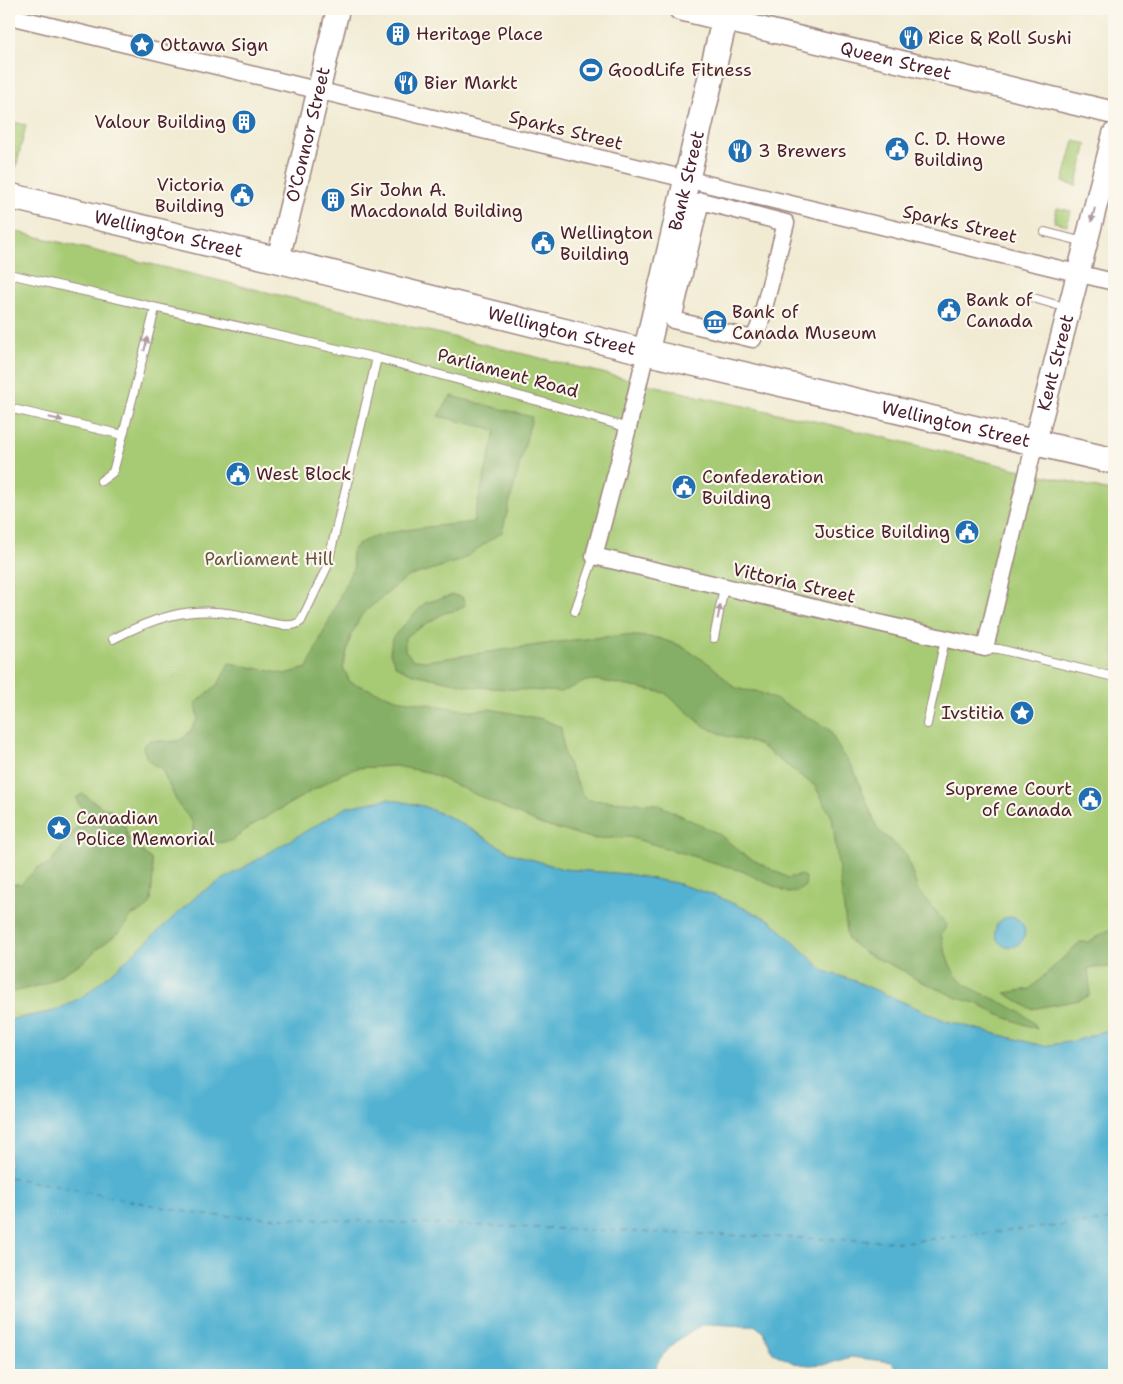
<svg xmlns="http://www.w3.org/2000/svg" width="1123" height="1384" viewBox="0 0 1123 1384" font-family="'Shantell Sans',sans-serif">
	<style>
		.green { fill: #a7cb74; stroke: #787550 }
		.forest { fill: #85af66; stroke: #686748 }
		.water { fill: #52b2d1; stroke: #4e687e }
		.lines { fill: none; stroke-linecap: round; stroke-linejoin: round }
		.ferry { stroke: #4d5a6d; stroke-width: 1; stroke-dasharray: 6 5; stroke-linecap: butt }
		.lane-casing { stroke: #9e857f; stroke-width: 10 }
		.street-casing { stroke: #9e857f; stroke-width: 19 }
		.secondary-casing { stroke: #9e857f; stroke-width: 25 }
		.primary-casing { stroke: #9e857f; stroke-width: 28 }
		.lane { stroke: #fff; stroke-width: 8 }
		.street { stroke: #fff; stroke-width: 16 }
		.secondary { stroke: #fff; stroke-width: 22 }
		.primary { stroke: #fff; stroke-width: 25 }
		.oneway { fill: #ae9aa0 }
		.labels { text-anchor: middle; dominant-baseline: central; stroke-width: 4.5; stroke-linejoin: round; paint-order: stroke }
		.poi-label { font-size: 18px; fill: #4a1f2b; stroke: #fbf7ec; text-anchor: start }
		.street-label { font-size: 18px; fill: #4a1f2b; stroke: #fbf7ec }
		.park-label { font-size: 18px; fill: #665341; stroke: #fbf7ec }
	</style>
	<rect width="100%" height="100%" fill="#fbf7ec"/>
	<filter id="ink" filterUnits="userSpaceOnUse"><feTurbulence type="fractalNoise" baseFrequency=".02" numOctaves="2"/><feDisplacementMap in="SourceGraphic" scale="10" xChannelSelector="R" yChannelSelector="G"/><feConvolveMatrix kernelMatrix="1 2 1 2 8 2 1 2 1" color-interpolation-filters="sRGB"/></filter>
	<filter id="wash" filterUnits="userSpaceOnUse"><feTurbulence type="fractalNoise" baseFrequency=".0096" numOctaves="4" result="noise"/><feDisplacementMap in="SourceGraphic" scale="20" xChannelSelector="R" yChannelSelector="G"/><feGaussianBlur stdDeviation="1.12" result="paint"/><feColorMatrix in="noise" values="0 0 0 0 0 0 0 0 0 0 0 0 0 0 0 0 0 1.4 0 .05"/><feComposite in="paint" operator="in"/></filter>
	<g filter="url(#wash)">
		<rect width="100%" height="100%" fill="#f1ebd3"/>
		<!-- green -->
		<path class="green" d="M9 121 26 125 16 168 9 166Z
			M1074 141 1087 144 1076 186 1063 182Z
			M1057 208 1071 211 1067 225 1054 222Z
			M9 230 702 397 819 422 1114 492V1028L1075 1041 1043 1046 946 1021 855 981 824 971 770 920 714 895 675 883 627 874 563 869 511 853 453 819 423 806 388 799 123 963 85 995 55 1011 9 1020Z"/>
		<!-- forest -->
		<path class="forest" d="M451 396 532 417 502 532 460 561 407 577 362 614 351 635 343 667 350 682 396 699 470 711 490 709 542 719 561 727 564 754 583 796 589 800 657 804 719 834 744 855 788 878 800 875 806 877 805 886 797 892 788 893 742 871 629 837 595 839 542 825 427 772 395 766 357 768 341 774 249 827 231 841 208 844 193 834V823L178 804 161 768C148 763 146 759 143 746L151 740C180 743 183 744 198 718L195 704 219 683 229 663 285 674 307 668 354 566C352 560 350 554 354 548 371 529 447 526 473 522L496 430 438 416Z
			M453 595 462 597 465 605 458 610 444 613 405 637V650L413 660 426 661 573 640 625 635 658 638 681 646 711 665 734 687 743 690 756 691 777 700 829 729 842 754 853 768 878 830 906 854 918 891 945 922 946 927 941 935C946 951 948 970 962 982 979 996 1030 1009 1037 1029L999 1015 979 1004 957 998 912 977 904 971 865 953 848 940 832 817 815 786 758 744 726 736 704 726 665 693 596 680 586 681 561 692 475 687 413 674 396 666 390 653 392 638 425 603Z
			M83 794 103 808 110 809 124 824 129 841 151 859 153 873 151 902 145 910 132 915 122 930 97 949 86 960 45 984 9 993V884H21L37 868 50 864 84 817 85 813 77 801V797Z
			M1114 927V967L1088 968 1090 987 1089 996 1075 1001 1031 1009 1005 993 1030 989 1080 942H1088Z"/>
		<!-- water -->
		<path class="water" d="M388 799 423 806 453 819 511 853 563 869 627 874 675 883 714 895 770 920 824 971 855 981 946 1021 1043 1046 1075 1041 1114 1028V1375H901L892 1362 850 1357 828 1364 809 1365 794 1363 773 1353 764 1332 755 1326C739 1327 724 1324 709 1324 694 1325 663 1350 657 1364 656 1367 656 1372 655 1375H9V1020L55 1011 85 995 123 963 200 893 347 807Z
			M995 932a15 15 0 1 1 30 0a15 15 0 1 1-30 0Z"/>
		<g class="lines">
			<!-- ferry -->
			<path class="ferry" d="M9 1177 203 1215 903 1242 1114 1220"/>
		</g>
	</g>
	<g filter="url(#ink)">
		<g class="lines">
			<defs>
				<path id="lane" d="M1045 232 1084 242
					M9 274 377 358 553 405 628 428
					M1030 297 1067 308
					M9 408 123 435 155 309
					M101 481 113 472 123 435
					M575 611 594 556
					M714 638 724 587
					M113 639C153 618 188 606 234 614 251 616 288 633 301 621L327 567 377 358
					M985 648 999 649 1114 677
					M927 724 945 639"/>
				<path id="street" d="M9 16 1114 282
					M701 201 786 223 759 327 753 339 673 320Z
					M646 352 628 428 594 556 985 648 1035 442"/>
				<g id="secondary">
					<path id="s1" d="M680 9 1114 113"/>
					<path id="s2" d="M278 260 338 9"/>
					<path id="s3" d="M1035 442 1114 134"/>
				</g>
				<g id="primary">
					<path id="s4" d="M9 196 278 260 646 352 1114 461"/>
					<path id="s5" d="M646 352 727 9"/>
				</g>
			</defs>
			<!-- lane casing -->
			<use href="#lane" class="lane-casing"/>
			<!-- street casing -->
			<use href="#street" class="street-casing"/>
			<!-- secondary casing -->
			<use href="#secondary" class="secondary-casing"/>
			<!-- primary casing -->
			<use href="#primary" class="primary-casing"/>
			<!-- lane -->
			<use href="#lane" class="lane"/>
			<!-- street -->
			<use href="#street" class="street"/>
			<!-- secondary -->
			<use href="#secondary" class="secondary"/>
			<!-- primary -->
			<use href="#primary" class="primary"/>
		</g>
		<!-- one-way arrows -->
		<defs><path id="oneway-solid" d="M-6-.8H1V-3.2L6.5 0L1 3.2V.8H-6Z" transform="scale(1.25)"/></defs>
		<g class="oneway">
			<use href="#oneway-solid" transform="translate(1093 215) rotate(105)"/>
			<use href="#oneway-solid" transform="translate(146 344) rotate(-76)"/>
			<use href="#oneway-solid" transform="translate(56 419) rotate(13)"/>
			<use href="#oneway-solid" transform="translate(719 612) rotate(-79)"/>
		</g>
	</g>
	<!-- icons -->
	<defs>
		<symbol id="building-disc" viewBox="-11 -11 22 22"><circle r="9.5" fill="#1f6fb2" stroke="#fbf7ec"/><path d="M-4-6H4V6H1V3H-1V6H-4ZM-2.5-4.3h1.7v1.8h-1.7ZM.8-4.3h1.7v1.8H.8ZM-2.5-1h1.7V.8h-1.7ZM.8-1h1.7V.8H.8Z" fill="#fff"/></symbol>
		<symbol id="restaurant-disc" viewBox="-11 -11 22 22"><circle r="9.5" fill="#1f6fb2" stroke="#fbf7ec"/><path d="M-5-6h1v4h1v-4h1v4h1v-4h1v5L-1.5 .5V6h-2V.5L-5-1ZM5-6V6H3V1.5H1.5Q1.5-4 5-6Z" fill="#fff"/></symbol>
		<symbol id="sight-disc" viewBox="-11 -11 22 22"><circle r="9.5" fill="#1f6fb2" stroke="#fbf7ec"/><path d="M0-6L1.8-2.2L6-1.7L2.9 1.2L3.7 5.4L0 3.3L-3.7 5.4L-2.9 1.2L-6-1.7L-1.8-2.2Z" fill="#fff"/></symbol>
		<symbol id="stadium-disc" viewBox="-11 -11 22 22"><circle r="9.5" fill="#1f6fb2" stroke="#fbf7ec"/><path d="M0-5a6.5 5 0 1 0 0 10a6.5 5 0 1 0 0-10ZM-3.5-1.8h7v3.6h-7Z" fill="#fff"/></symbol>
		<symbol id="civic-disc" viewBox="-11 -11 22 22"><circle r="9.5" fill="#1f6fb2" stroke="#fbf7ec"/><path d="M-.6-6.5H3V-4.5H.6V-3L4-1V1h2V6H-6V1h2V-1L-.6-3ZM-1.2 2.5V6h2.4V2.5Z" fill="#fff"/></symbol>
		<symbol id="museum-disc" viewBox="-11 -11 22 22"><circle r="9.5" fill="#1f6fb2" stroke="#fbf7ec"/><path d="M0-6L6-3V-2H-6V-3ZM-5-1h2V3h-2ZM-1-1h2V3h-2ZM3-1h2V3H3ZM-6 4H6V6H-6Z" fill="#fff"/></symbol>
	</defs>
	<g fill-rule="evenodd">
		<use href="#building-disc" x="384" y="20" width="28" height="28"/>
		<use href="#restaurant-disc" x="897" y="24" width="28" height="28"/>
		<use href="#sight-disc" x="128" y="31" width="28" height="28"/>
		<use href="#stadium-disc" x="577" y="56" width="28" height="28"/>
		<use href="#restaurant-disc" x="392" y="69" width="28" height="28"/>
		<use href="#building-disc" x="230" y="108" width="28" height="28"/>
		<use href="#civic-disc" x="883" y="135" width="28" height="28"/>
		<use href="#restaurant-disc" x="726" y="137" width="28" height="28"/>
		<use href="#civic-disc" x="228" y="181" width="28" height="28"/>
		<use href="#building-disc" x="319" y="186" width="28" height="28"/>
		<use href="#civic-disc" x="529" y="229" width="28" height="28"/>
		<use href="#civic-disc" x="935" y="296" width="28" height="28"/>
		<use href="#museum-disc" x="701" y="308" width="28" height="28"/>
		<use href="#civic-disc" x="224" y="460" width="28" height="28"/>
		<use href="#civic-disc" x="670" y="473" width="28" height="28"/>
		<use href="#civic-disc" x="953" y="518" width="28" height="28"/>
		<use href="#sight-disc" x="1008" y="699" width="28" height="28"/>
		<use href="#civic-disc" x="1076" y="785" width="28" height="28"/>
		<use href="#sight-disc" x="45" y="814" width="28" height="28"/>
	</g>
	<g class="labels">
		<!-- poi labels -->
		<g class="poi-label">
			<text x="416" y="34">Heritage Place</text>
			<text x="928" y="38">Rice &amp; Roll Sushi</text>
			<text x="160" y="45">Ottawa Sign</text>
			<text x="608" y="70">GoodLife Fitness</text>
			<text x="424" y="83">Bier Markt</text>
			<text x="226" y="122" text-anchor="end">Valour Building</text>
			<text x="914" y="139">C. D. Howe<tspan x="914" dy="21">Building</tspan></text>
			<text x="758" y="151">3 Brewers</text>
			<text x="224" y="185" text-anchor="end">Victoria<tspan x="224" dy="21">Building</tspan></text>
			<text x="350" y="190">Sir John A.<tspan x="350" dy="21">Macdonald Building</tspan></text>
			<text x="560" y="233">Wellington<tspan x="560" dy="21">Building</tspan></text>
			<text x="966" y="300">Bank of<tspan x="966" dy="21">Canada</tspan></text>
			<text x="732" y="312">Bank of<tspan x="732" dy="21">Canada Museum</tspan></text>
			<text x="256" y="474">West Block</text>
			<text x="702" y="477">Confederation<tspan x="702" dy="21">Building</tspan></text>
			<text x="950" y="532" text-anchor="end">Justice Building</text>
			<text x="1004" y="713" text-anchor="end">Ivstitia</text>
			<text x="1072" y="789" text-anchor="end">Supreme Court<tspan x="1072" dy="21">of Canada</tspan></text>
			<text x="76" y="818">Canadian<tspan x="76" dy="21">Police Memorial</tspan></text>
		</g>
		<!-- street labels -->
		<g class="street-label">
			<text stroke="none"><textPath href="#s1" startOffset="222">Queen Street</textPath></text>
			<text transform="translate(566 130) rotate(14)">Sparks Street</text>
			<text stroke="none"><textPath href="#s2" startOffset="129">O'Connor Street</textPath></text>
			<text stroke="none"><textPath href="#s5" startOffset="176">Bank Street</textPath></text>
			<text transform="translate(960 224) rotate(13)">Sparks Street</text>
			<text stroke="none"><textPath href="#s4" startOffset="164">Wellington Street</textPath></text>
			<text stroke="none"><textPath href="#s4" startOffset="569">Wellington Street</textPath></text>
			<text stroke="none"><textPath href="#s3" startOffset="82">Kent Street</textPath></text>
			<text transform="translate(508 373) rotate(15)">Parliament Road</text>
			<text stroke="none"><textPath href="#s4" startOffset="974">Wellington Street</textPath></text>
			<text transform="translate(794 583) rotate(13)">Vittoria Street</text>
		</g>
		<!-- park labels -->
		<g class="park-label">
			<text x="269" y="559">Parliament Hill</text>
		</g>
	</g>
	<!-- margin -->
	<rect width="1123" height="1384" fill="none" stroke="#fbf7ec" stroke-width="30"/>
</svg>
